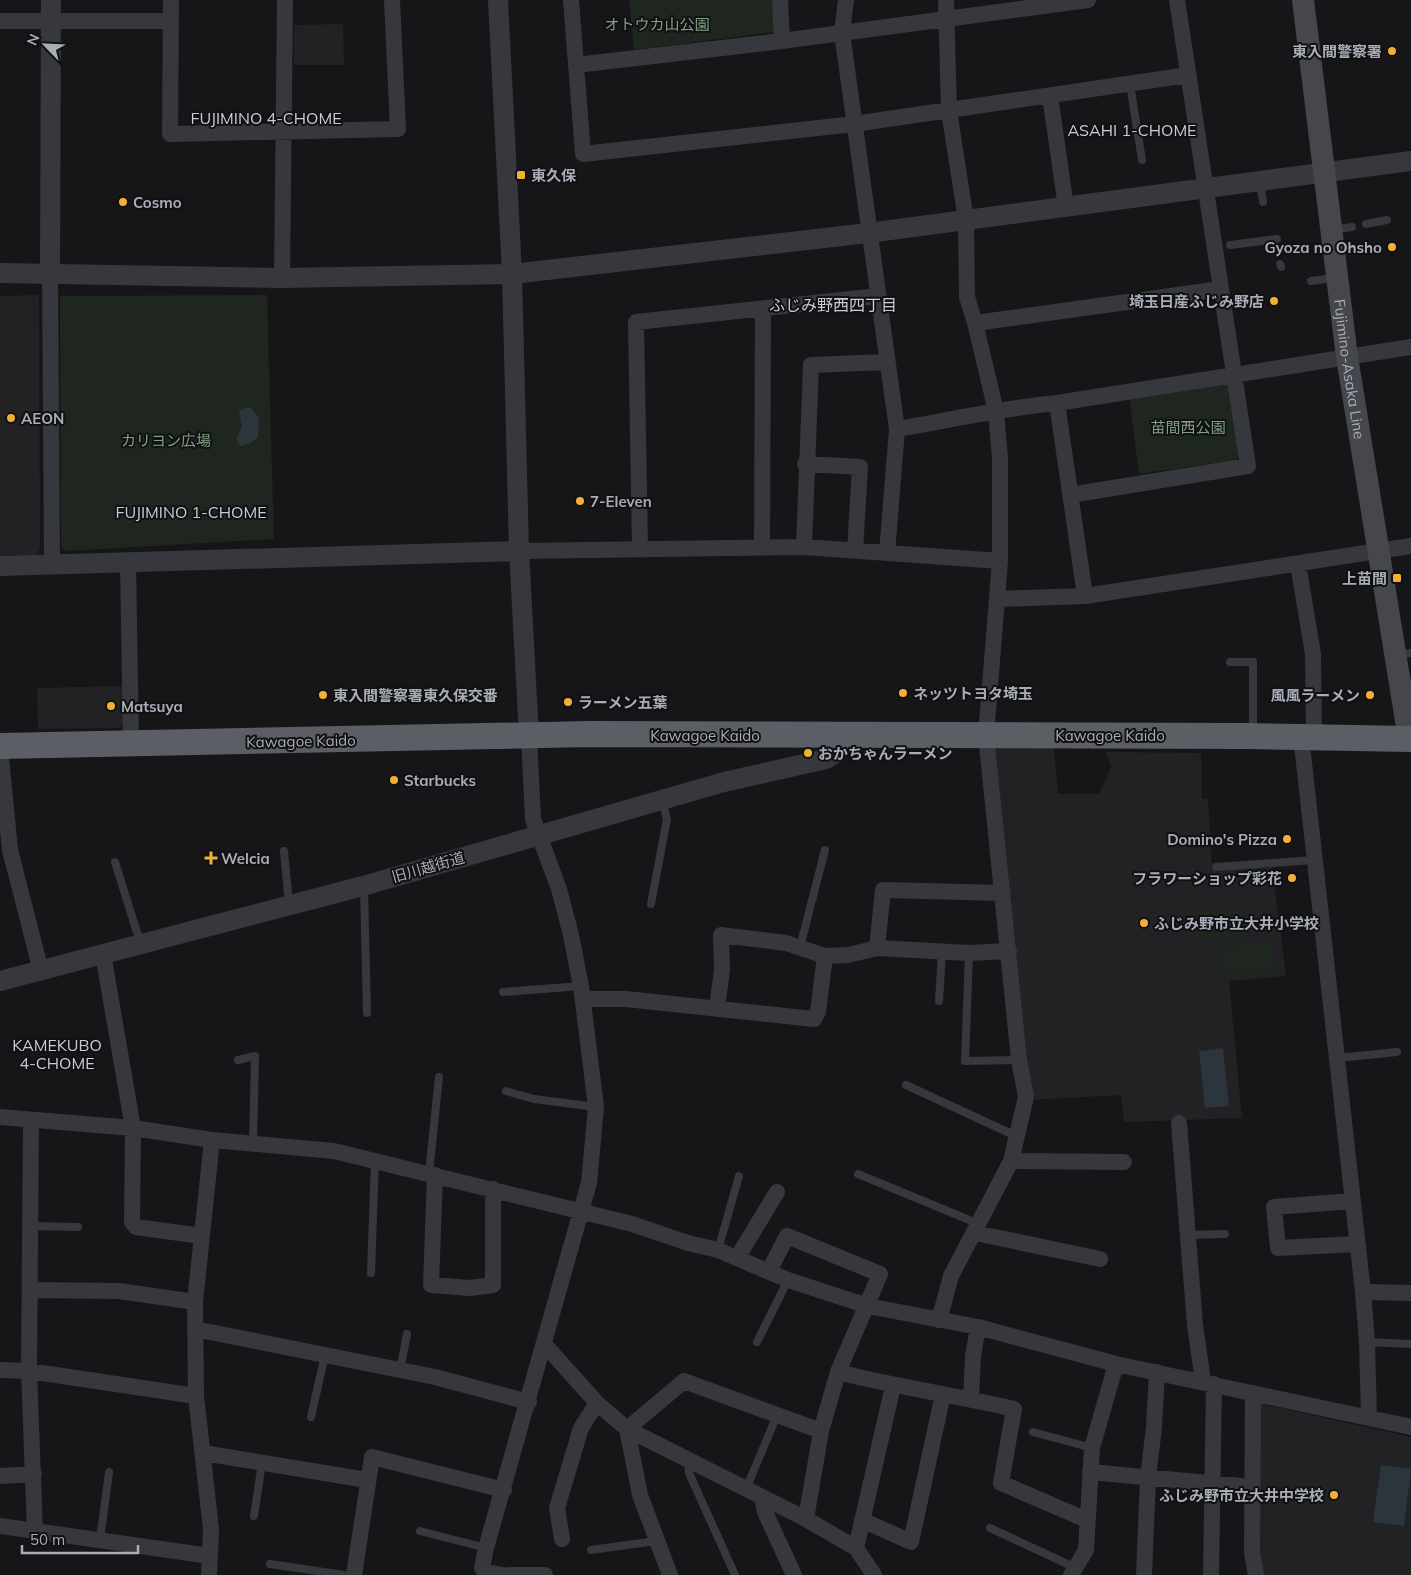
<svg xmlns="http://www.w3.org/2000/svg" width="1411" height="1575" viewBox="0 0 1411 1575" font-family="Mulish,'Noto Sans JP',sans-serif">
	<style>
		.built { fill: #222225 }
		.green { fill: #1e261f }
		.water { fill: #2c353c }
		.lines { fill: none; stroke-linecap: round; stroke-linejoin: round }
		.service { stroke: #37383d; stroke-width: 8 }
		.minor { stroke: #37383d; stroke-width: 16 }
		.tertiary { stroke: #37383d; stroke-width: 20 }
		.secondary { stroke: #45474d; stroke-width: 22 }
		.trunk { stroke: #5b5e65; stroke-width: 26 }
		.poi-dot { fill: #f2b134; stroke: #111113; stroke-width: 2 }
		.labels { text-anchor: middle; dominant-baseline: central; stroke-width: 4; stroke-linejoin: round; paint-order: stroke }
		.park-label { font-size: 15px; fill: #7fa381; stroke: #111113 }
		.poi-label { font-size: 15px; font-weight: bold; fill: #a8adb8; stroke: #111113; text-anchor: start }
		.street-label { font-size: 15px; fill: #a8adb8; stroke: #111113 }
		.neighbourhood-label { font-size: 16px; fill: #c9ccd4; stroke: #111113 }
	</style>
	<rect width="100%" height="100%" fill="#161618"/>
	<!-- built -->
	<path class="built" d="M343 24 344 65H294V25Z
		M39 295 40 549 36 555 0 556V296Z
		M124 686V723L120 728 38 729 37 688Z
		M996 748H1054L1058 794H1099L1111 767 1106 752 1201 753 1202 799H1208L1212 870 1272 867 1286 976 1229 981 1242 1118 1124 1122 1121 1095 1030 1100 992 753Z
		M1258 1403 1411 1437V1575H1260Z"/>
	<!-- green -->
	<path class="green" d="M629 0H775L777 23 773 32 634 50Z
		M267 295 274 539 66 551 61 547 60 296Z
		M1224 382 1229 386 1239 455 1236 460 1139 474 1129 396Z
		M1242 909 1244 937 1196 940 1194 912Z
		M1272 943 1273 970 1225 974 1223 946Z"/>
	<!-- water -->
	<path class="water" d="M247 407 251 408 259 418 258 437 251 443 240 446 236 439 242 427 239 411Z
		M1223 1048 1229 1106 1205 1108 1199 1051Z
		M1381 1465 1411 1469 1404 1526 1373 1522Z"/>
	<g class="lines">
		<!-- service -->
		<path class="service" d="M1130 84 1142 160
			M1260 182 1263 202
			M1366 224 1387 220
			M1332 230 1352 227
			M1230 245 1277 239
			M1280 264 1281 267
			M1311 281 1334 278
			M1398 655 1411 653
			M1230 662H1253V731
			M284 851 289 904
			M115 862 140 942
			M1216 867 1314 860
			M364 888 367 1013
			M651 904 667 819 662 800
			M800 947 825 850
			M969 953 965 1061 1019 1060
			M503 992 581 986
			M939 1001 942 952
			M1338 1058 1397 1052
			M238 1060 255 1056 253 1144
			M906 1085 1016 1136
			M506 1091 534 1099 596 1107
			M429 1173 439 1077
			M858 1174 979 1224
			M31 1226 78 1227
			M1188 1235 1225 1234
			M718 1250 739 1176
			M371 1273 375 1161
			M757 1342 788 1280
			M1367 1342 1411 1344
			M400 1370 407 1334
			M311 1417 325 1355
			M1033 1432 1092 1448
			M688 1460 689 1473 735 1575
			M746 1489 777 1415
			M254 1516 262 1463
			M990 1528 1074 1567
			M420 1531 486 1548
			M100 1540 109 1472
			M591 1550 656 1541
			M270 1564 344 1575"/>
		<!-- minor -->
		<path class="minor" d="M171 0 170 134 398 129 392 0
			M571 0 583 154 854 124 1188 75
			M780 0 782 41
			M846 0 842 33 897 429 887 553
			M0 21H171
			M576 65 782 41 1088 0
			M1050 96 1066 207
			M50 273 52 564
			M282 278 285 0
			M975 323 1221 289
			M1057 403 1085 596 1411 546
			M897 429C950 420 1003 408 1057 403L1411 347
			M805 464 860 467 855 551
			M1070 495 1248 466 1177 0
			M762 547 763 309
			M804 547 811 365 887 362
			M640 548 636 322 878 296
			M519 551 804 547 1000 561
			M128 562 131 745
			M1298 564 1313 654 1314 736
			M998 599 1085 596
			M1301 736 1363 1292 1367 1342 1369 1418
			M0 747 10 850 41 971
			M877 948 883 890 1003 893
			M103 954 133 1128 132 1222 136 1227 202 1236
			M583 999H626L814 1019 818 1012 825 956
			M717 1008 722 970 721 935 786 943 825 956 848 955 877 948 969 953 1009 951
			M0 1117 133 1128 212 1140 334 1151 632 1224 688 1243 718 1250 788 1280 868 1306 978 1327 1116 1364 1411 1427
			M31 1120 29 1371 35 1532
			M1179 1123 1195 1325 1203 1381
			M1011 1161 1124 1162
			M435 1175 431 1285 470 1288 493 1285V1189
			M1352 1201 1274 1207 1278 1248 1357 1244
			M975 1233 1100 1259
			M737 1258 777 1192
			M769 1271 787 1236 880 1274 838 1372 821 1431 806 1519
			M30 1290 119 1291 195 1302
			M1363 1292 1411 1293
			M939 1320 951 1276 1011 1161 1026 1097 1019 1060 986 735 1000 561V459L996 411 975 323 967 297 966 220 949 111 946 0
			M195 1329 435 1377 529 1402
			M545 1345 597 1403 627 1429 806 1519 856 1548 874 1575
			M0 1370 29 1371 196 1396
			M838 1372C896 1387 955 1395 1014 1409L1001 1483 1087 1520
			M1253 1393 1252 1553 1256 1575
			M971 1399 973 1356 978 1327
			M627 1429 684 1381 821 1431
			M627 1429 640 1495 670 1575
			M203 1453 367 1480
			M1090 1472 1252 1487
			M0 1476 34 1474
			M762 1497 765 1512 794 1575
			M862 1520 911 1542 943 1394
			M0 1526 210 1556
			M562 1539 557 1508 581 1428 597 1403
			M856 1548 893 1386
			M209 1575 211 1529 196 1396 195 1302 212 1140
			M354 1575 372 1457 504 1490
			M502 1575 484 1571 482 1568 486 1548 581 1211 589 1183 596 1107 581 986 571 935 559 889 533 819 529 736
			M508 1575H545
			M1071 1575 1086 1550 1092 1448 1116 1364
			M1144 1575 1148 1478 1154 1427 1157 1372
			M1211 1575 1214 1384"/>
		<!-- tertiary -->
		<path class="tertiary" d="M498 0 512 274 519 551 529 736
			M0 273 282 278 512 274 868 233 1411 161
			M50 273 51 0
			M0 566 519 551
			M0 981 363 886 724 782 826 759 837 752 842 736"/>
		<!-- secondary -->
		<path class="secondary" id="s1" d="M1303 0 1347 357 1409 739"/>
		<!-- trunk -->
		<path class="trunk" d="M0 746 590 734 1246 736 1411 739"/>
	</g>
	<!-- markers -->
	<g class="poi-dot">
		<circle cx="1392" cy="51" r="5"/>
		<rect x="516" y="170" width="10" height="10" rx="2.5"/>
		<circle cx="123" cy="202" r="5"/>
		<circle cx="1392" cy="247" r="5"/>
		<circle cx="1274" cy="301" r="5"/>
		<circle cx="11" cy="418" r="5"/>
		<circle cx="580" cy="501" r="5"/>
		<rect x="1392" y="573" width="10" height="10" rx="2.5"/>
		<circle cx="903" cy="693" r="5"/>
		<circle cx="323" cy="695" r="5"/>
		<circle cx="1370" cy="695" r="5"/>
		<circle cx="568" cy="702" r="5"/>
		<circle cx="111" cy="706" r="5"/>
		<circle cx="808" cy="753" r="5"/>
		<circle cx="394" cy="780" r="5"/>
		<circle cx="1287" cy="839" r="5"/>
		<path d="M208.5 850.5h5v5h5v5h-5v5h-5v-5h-5v-5h5z"/>
		<circle cx="1292" cy="878" r="5"/>
		<circle cx="1144" cy="923" r="5"/>
		<circle cx="1334" cy="1495" r="5"/>
	</g>
	<g class="labels">
		<!-- park labels -->
		<g class="park-label">
			<text x="657" y="24">オトウカ山公園</text>
			<text x="1188" y="427">苗間西公園</text>
			<text x="166" y="440">カリヨン広場</text>
		</g>
		<!-- poi labels -->
		<g class="poi-label">
			<text x="1382" y="51" text-anchor="end">東入間警察署</text>
			<text x="531" y="175">東久保</text>
			<text x="133" y="202">Cosmo</text>
			<text x="1382" y="247" text-anchor="end">Gyoza no Ohsho</text>
			<text x="1264" y="301" text-anchor="end">埼玉日産ふじみ野店</text>
			<text x="21" y="418">AEON</text>
			<text x="590" y="501">7-Eleven</text>
			<text x="1387" y="578" text-anchor="end">上苗間</text>
			<text x="913" y="693">ネッツトヨタ埼玉</text>
			<text x="333" y="695">東入間警察署東久保交番</text>
			<text x="1360" y="695" text-anchor="end">風風ラーメン</text>
			<text x="578" y="702">ラーメン五葉</text>
			<text x="121" y="706">Matsuya</text>
			<text x="818" y="753">おかちゃんラーメン</text>
			<text x="404" y="780">Starbucks</text>
			<text x="1277" y="839" text-anchor="end">Domino's Pizza</text>
			<text x="221" y="858">Welcia</text>
			<text x="1282" y="878" text-anchor="end">フラワーショップ彩花</text>
			<text x="1154" y="923">ふじみ野市立大井小学校</text>
			<text x="1324" y="1495" text-anchor="end">ふじみ野市立大井中学校</text>
		</g>
		<!-- street labels -->
		<g class="street-label">
			<text stroke="none"><textPath href="#s1" startOffset="372">Fujimino-Asaka Line</textPath></text>
			<text x="705" y="735">Kawagoe Kaido</text>
			<text x="1110" y="735">Kawagoe Kaido</text>
			<text transform="translate(301 741) rotate(-1)">Kawagoe Kaido</text>
			<text transform="translate(428 867) rotate(-16)">旧川越街道</text>
		</g>
		<!-- neighbourhood labels -->
		<g class="neighbourhood-label">
			<text x="266" y="118">FUJIMINO 4-CHOME</text>
			<text x="1132" y="130">ASAHI 1-CHOME</text>
			<text x="833" y="305">ふじみ野西四丁目</text>
			<text x="191" y="512">FUJIMINO 1-CHOME</text>
			<text x="57" y="1045">KAMEKUBO<tspan x="57" dy="18">4-CHOME</tspan></text>
		</g>
	</g>
	<!-- north arrow -->
	<g transform="translate(45 45) rotate(294)" stroke="#111113" stroke-width="4" paint-order="stroke">
	<path d="M0-4L9 19L0 12L-9 19Z" fill="#a8adb8"/>
	<text y="-8" font-size="14" font-weight="bold" text-anchor="middle" fill="#a8adb8">N</text>
	</g>
	<!-- scale -->
	<path d="M22 1545v8h116v-8" fill="none" stroke="#a8adb8" stroke-width="2.5"/>
	<text x="30" y="1545" font-size="15" fill="#a8adb8" stroke="#111113" stroke-width="4" paint-order="stroke">50 m</text>
</svg>
